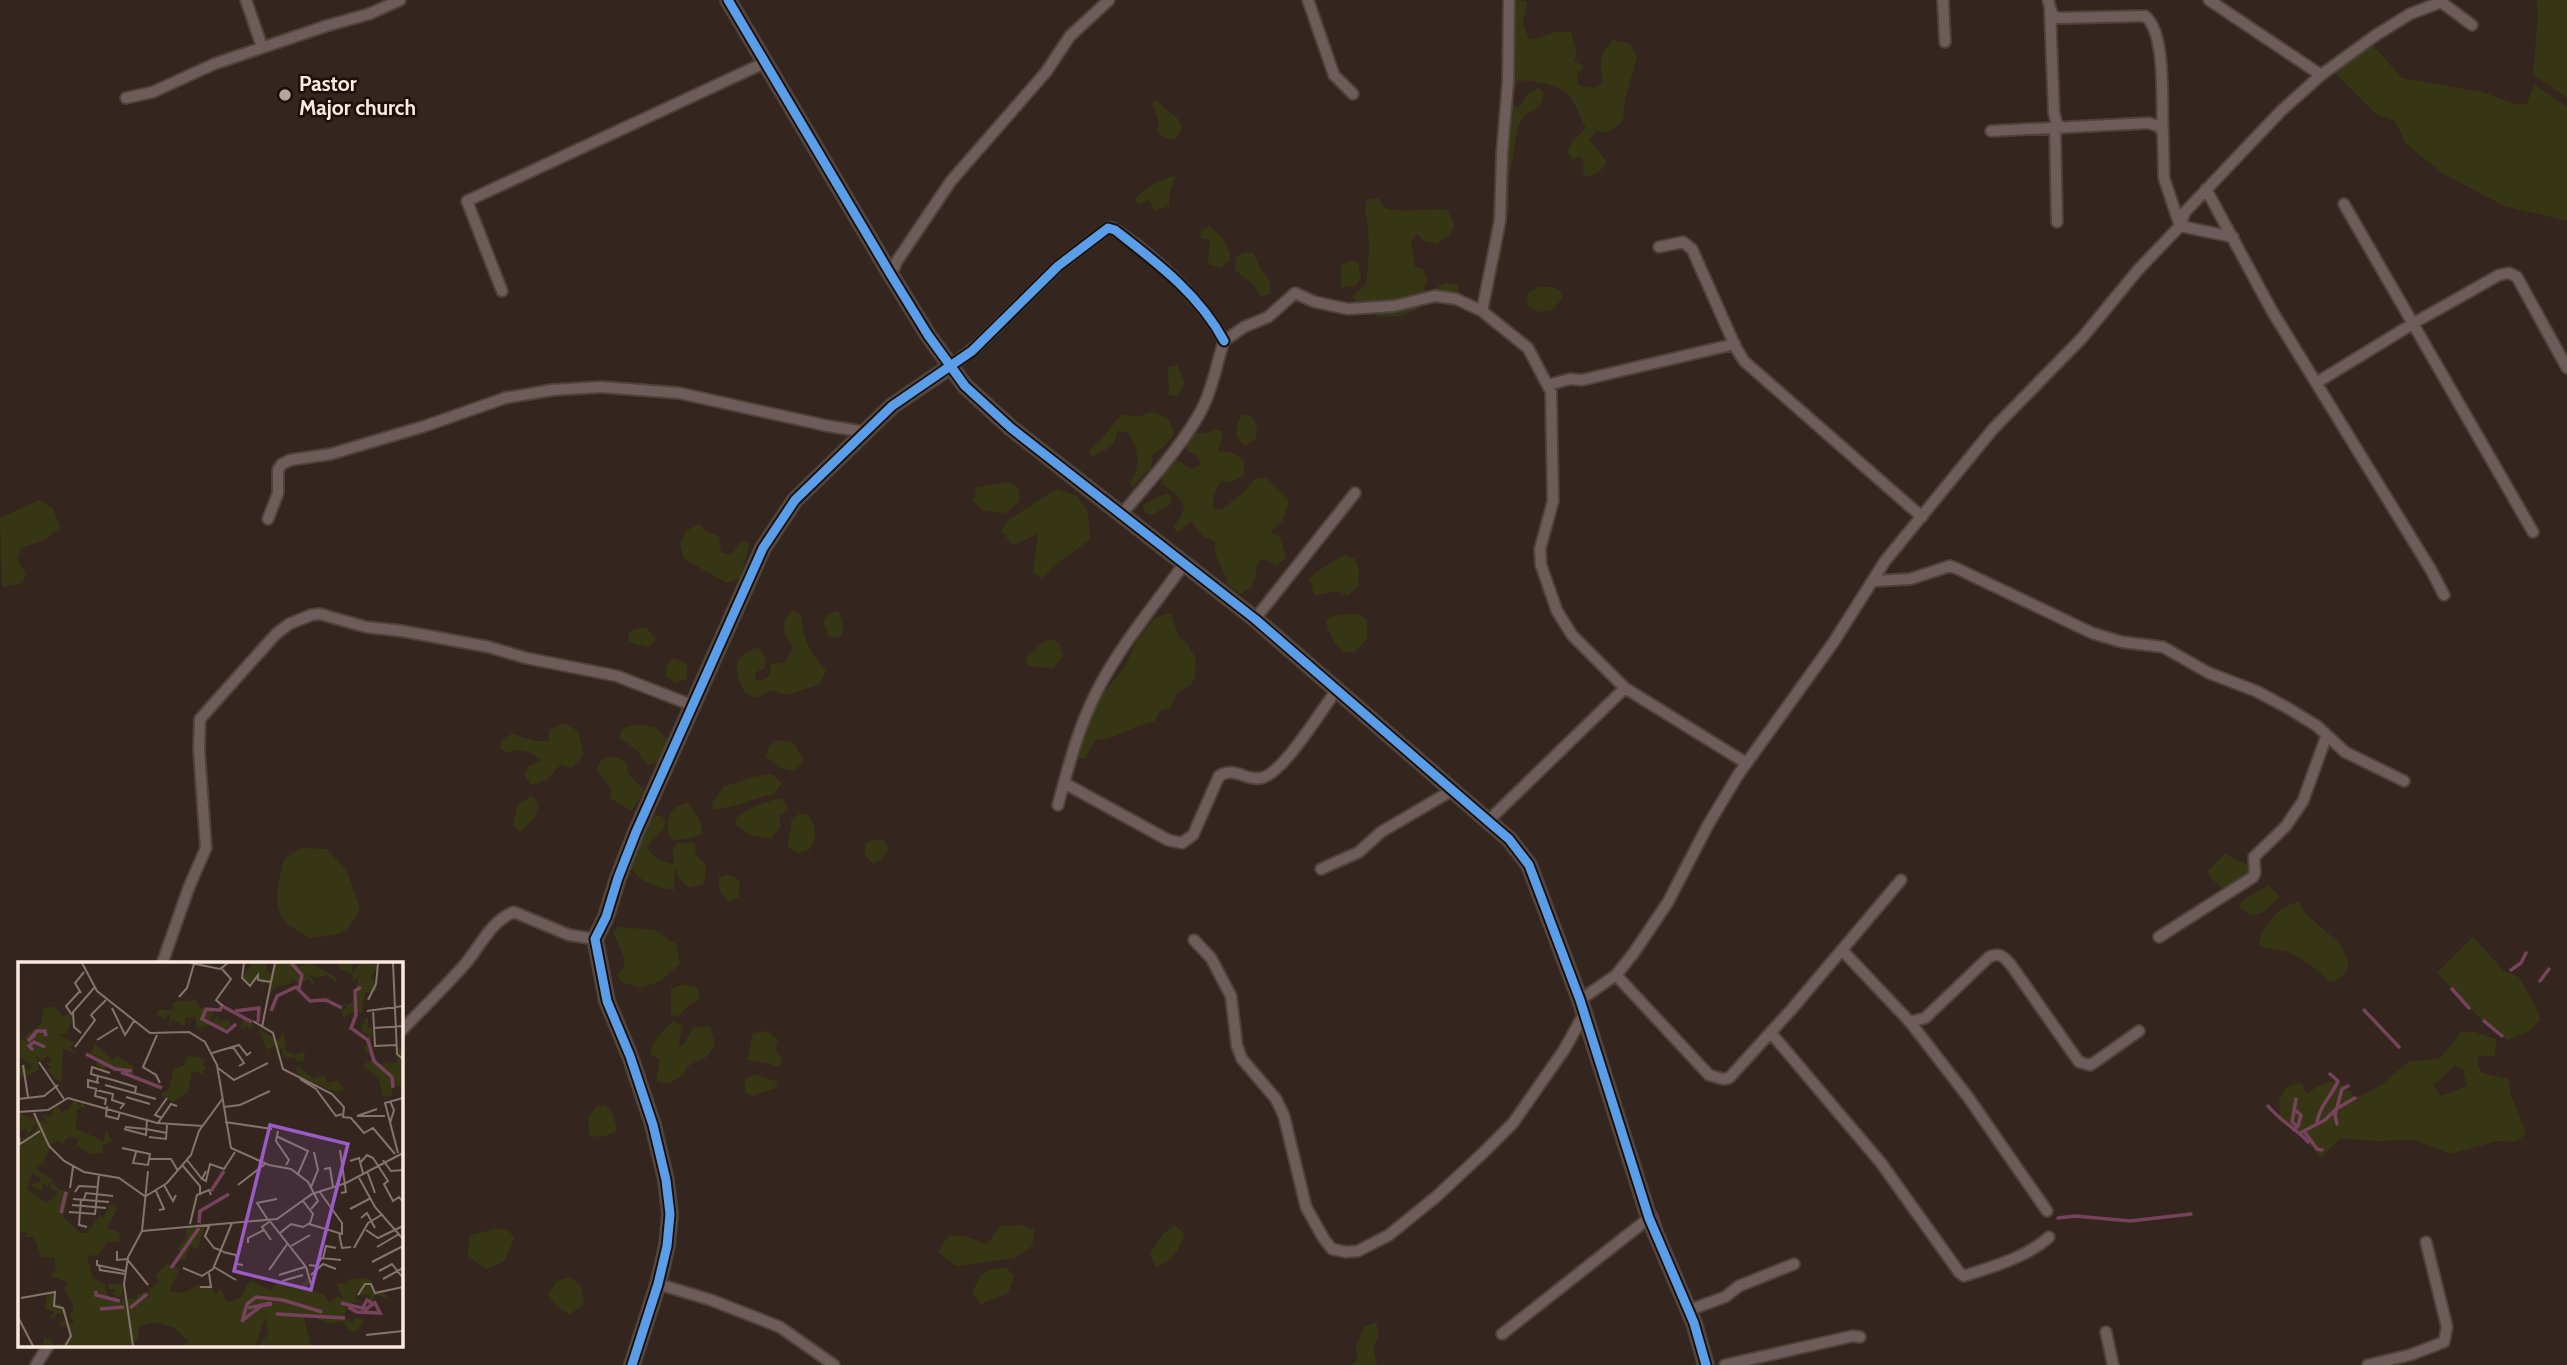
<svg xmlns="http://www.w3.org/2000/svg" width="2567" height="1365" viewBox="0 0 2567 1365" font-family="Cabin,sans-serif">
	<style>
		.green { fill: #373614; fill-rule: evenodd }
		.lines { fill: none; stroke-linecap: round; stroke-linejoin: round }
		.stream { stroke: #76425c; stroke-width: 3.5 }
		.minor-casing { stroke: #4e423b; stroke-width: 14 }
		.tertiary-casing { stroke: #4e423b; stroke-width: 18 }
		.minor { stroke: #6d5c5a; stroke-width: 10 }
		.tertiary { stroke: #6d5c5a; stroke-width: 14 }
		.cycleway-casing { stroke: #1c1009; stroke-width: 13 }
		.cycleway { stroke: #5a9eea; stroke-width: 9 }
		.poi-dot { fill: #b6a59c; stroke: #1c1009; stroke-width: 2.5 }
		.labels { text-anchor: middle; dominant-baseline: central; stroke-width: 5; stroke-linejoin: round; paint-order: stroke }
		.poi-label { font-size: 21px; font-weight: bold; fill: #fce9e0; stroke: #1c1009; text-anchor: start }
		.inset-river { fill: none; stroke: #76425c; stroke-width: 3.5 }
		.inset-road { fill: none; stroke: #84746c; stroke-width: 2 }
		.view { fill: #9b5bc7; fill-opacity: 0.15; stroke: #9b5bc7; stroke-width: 3.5 }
		.inset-edge { fill: none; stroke: #fce9e0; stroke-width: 3.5 }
	</style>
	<rect width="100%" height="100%" fill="#34261e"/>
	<!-- green -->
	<path class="green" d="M1508 0 1527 1 1523 23 1529 39C1548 39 1549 29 1571 32L1577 53 1574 61 1584 66 1577 75 1578 85 1594 88 1603 82C1600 63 1598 54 1613 40L1631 44 1637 57 1625 100 1623 121 1609 132 1597 131 1589 139 1607 162 1600 171 1589 177 1582 173 1584 160 1579 156 1573 160 1567 152 1572 142 1586 128C1580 118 1577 107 1571 98 1561 83 1536 82 1519 80L1515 88 1513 103 1518 108 1529 93 1538 88 1544 93 1540 106 1525 115 1518 126 1509 179V207L1500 260 1487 268 1486 262 1497 185 1503 23Z
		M2537 0H2567V98L2533 74 2538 16Z
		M2370 42 2402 78 2482 92 2515 104H2527L2534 84 2567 107V221L2504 206 2444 174 2406 144 2395 121 2376 114 2333 71Z
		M1156 100 1179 120 1182 129 1174 140 1159 135 1157 129 1159 124 1152 102Z
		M1176 176 1170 191 1169 206 1155 211 1149 199 1141 204 1134 201C1142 189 1162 178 1176 176Z
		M1378 198 1385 208C1406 214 1426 207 1447 210L1455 225 1448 236 1436 244 1424 241 1417 234 1411 241 1415 267 1423 269 1427 281 1424 289 1429 294C1438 286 1446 280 1458 285V294L1444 304 1424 303C1415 315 1389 319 1374 315 1367 313 1357 303 1352 296L1366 285C1368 267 1370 246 1368 228 1367 218 1363 210 1367 200Z
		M1209 226C1222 236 1228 244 1231 260L1220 268 1208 264 1210 240 1201 238 1200 232Z
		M1244 252 1253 253 1260 268 1270 281V294L1260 296 1253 284 1235 270 1236 258Z
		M1353 260 1358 263 1361 277 1355 286 1341 287V265Z
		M1539 287H1553L1561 291 1562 299 1552 310 1537 312 1527 305 1528 293Z
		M1177 365 1184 382 1178 396 1169 395 1168 367Z
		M1153 412C1166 415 1172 421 1174 435L1165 446 1153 454 1151 467 1132 488 1130 482C1142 463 1139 451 1128 432L1117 431C1114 454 1105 445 1092 458L1089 452C1094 444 1101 442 1105 435 1112 426 1114 421 1124 414L1135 417Z
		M1243 415H1250L1257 426 1256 439 1245 446 1236 436 1238 420Z
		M1215 429 1223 432 1218 451 1230 452 1244 460V476L1230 482 1221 481 1214 493 1213 509 1221 510 1243 493 1256 478 1268 479 1289 500 1283 520 1270 533 1280 536 1286 557 1277 566 1263 559 1257 564 1256 576 1251 588 1240 594 1228 585C1224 565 1214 564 1215 541L1205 537 1191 522 1176 533 1174 526 1182 515 1184 505 1176 494 1162 483 1163 472 1173 458 1192 469 1201 464 1196 454 1187 451V440L1192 432 1204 434Z
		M1010 482 1019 489 1020 501 1005 513 984 511 973 501 977 487Z
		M1056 489 1076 495 1088 512 1090 539C1073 553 1057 562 1042 578L1033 573 1038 534 1013 545 1001 531 1007 521Z
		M1168 494 1173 498 1169 506 1161 509 1153 515 1145 513 1143 505 1157 497Z
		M39 500 53 508 60 528 43 541 21 548 17 560 26 573 23 583 2 587 0 518Z
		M699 524 706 531 719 537 721 552 731 555 742 541 750 542 740 578 727 583 684 559 680 543 686 531Z
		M1344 555 1355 559 1359 572 1358 587 1348 595 1336 591 1315 596 1309 580 1315 573Z
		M793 610 802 615C801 635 811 657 826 669L820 684 787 695 770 690 757 698 745 693C734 669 730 657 758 647L765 656V668L756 672 755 680 761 681 769 676 771 664 785 662 793 647 785 635 784 621Z
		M836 611 840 614 844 628 840 638 828 636 823 620 830 613Z
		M1171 613 1178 636 1186 642 1196 659 1195 675 1192 684 1177 693 1170 708 1160 711 1154 722C1133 725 1116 740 1095 740L1085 759 1077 758 1099 699 1125 666 1139 637 1155 618Z
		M1341 614H1358L1367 620V639L1354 653 1343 652 1332 639 1326 623 1330 617Z
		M647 628 656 640 648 647 629 642 628 633 635 629Z
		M1050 639 1059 643 1063 656 1053 668 1027 666 1026 659 1041 644Z
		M674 658 687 664V679L676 683 665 676 667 665Z
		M563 723 578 731 584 755 571 768 560 765 548 779 531 785 524 775 528 767 542 760C530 752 522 746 508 753L500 748 502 739 512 734 536 741H549V730Z
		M642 725 655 727 668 740 658 763 647 765 637 750 620 738 621 730 628 726Z
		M779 740 794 743 804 761 794 771 780 768 766 757 770 745Z
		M615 757 626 762 629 775 645 791 631 811 610 798 611 788 596 769 603 758Z
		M772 774 782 783 774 794C753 798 735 808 713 810L712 804 723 787 753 777Z
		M532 795 539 804 535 818 520 832 513 825 517 806Z
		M779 798 784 800 788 809 779 816 781 826 771 839 753 836 737 826 735 820C745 808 764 803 779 798Z
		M688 803 700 821 703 834 691 838 673 840 668 834C667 815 669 808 688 803Z
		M799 814H807C817 826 818 837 809 850L797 853 787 846 791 830V821Z
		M657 815 665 818V827L647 847C653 859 662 861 674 864L673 849 677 843 694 842 696 855 706 865 704 884 689 888 680 879 675 867 674 890C654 887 642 883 630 867L647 823Z
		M872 840H883L889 848 883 858 874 864 865 856V844Z
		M300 848 327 849 347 871 360 909C346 937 339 935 309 938 302 933 291 928 285 921 270 904 280 879 284 859Z
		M2225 854 2254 868 2253 875 2227 892 2212 879 2208 871Z
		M727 875 735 877 740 882 739 897 729 902 719 890V877Z
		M2268 885 2280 897 2262 913 2251 915 2239 907 2242 901Z
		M2300 902 2303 911 2339 943 2349 963C2346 974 2342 979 2330 982L2315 968 2291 953 2259 946C2259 928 2281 903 2300 902Z
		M618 927 655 930 676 944 680 964 661 981 641 988 621 982 617 975 624 967V957L613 932Z
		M2473 937 2504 971 2519 977 2538 1011 2540 1020 2530 1031 2507 1040 2480 1018 2437 973Z
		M682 984 697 987 700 999 689 1005 679 1016 671 1015V989Z
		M674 1021 683 1026 678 1047 684 1044 694 1027 710 1026 715 1045 706 1057 688 1066 683 1075 668 1084 656 1081 660 1060 650 1054C653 1041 663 1029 674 1021Z
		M767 1031 778 1039 775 1051 782 1058 779 1067 767 1063 747 1060 753 1033Z
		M2461 1032H2475L2496 1039 2495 1056H2479L2477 1062 2482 1073 2508 1079 2511 1095 2526 1134 2515 1142 2497 1141 2450 1154 2414 1140 2375 1141 2341 1138 2321 1157 2300 1134 2280 1121 2279 1100 2286 1087 2301 1082 2307 1094C2328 1077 2339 1077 2356 1098L2380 1086 2408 1062 2440 1058ZM2455 1066 2463 1069 2467 1086 2440 1096 2433 1085Z
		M754 1074 775 1081 778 1087 752 1096 745 1092V1079Z
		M605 1105 613 1114 617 1131 602 1137 589 1136 588 1118 596 1107Z
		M1021 1225 1034 1230 1033 1245 1015 1258 956 1266 938 1252 949 1235 964 1236 987 1244 1000 1226Z
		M1174 1225 1184 1233C1179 1252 1173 1259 1156 1267L1150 1253 1164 1233Z
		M495 1229 509 1230 514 1239 504 1262 486 1269 467 1255 470 1235Z
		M1006 1267 1014 1276 1008 1293 981 1304 972 1294C980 1273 983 1270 1006 1267Z
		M570 1277 581 1286 584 1304 569 1315 557 1306 548 1294 557 1281Z
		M1376 1323 1379 1334 1373 1349 1377 1365H1351L1357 1361 1356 1347 1364 1326Z"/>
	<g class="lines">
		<!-- stream -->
		<path class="stream" d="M2511 970 2521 963 2526 953
			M2540 981 2549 969
			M2452 989 2469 1008
			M2364 1010 2399 1047
			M2484 1021 2502 1036
			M2268 1106C2281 1122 2296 1128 2308 1142
			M2295 1110 2301 1115 2298 1126
			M2317 1122C2320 1105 2331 1097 2338 1081L2330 1074
			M2337 1124 2335 1115 2342 1089 2348 1086
			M2294 1130 2297 1126 2292 1122 2296 1099
			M2304 1131 2317 1149 2322 1150
			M2300 1133 2325 1120 2336 1109 2355 1098
			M1656 1213 1663 1234
			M2058 1218 2075 1216 2130 1221 2191 1214"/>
		<defs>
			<path id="minor" d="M246 0 262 47
				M1308 0 1334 75 1353 94
				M1943 0 1945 42
				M2048 0 2052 14 2057 18 2145 16C2167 33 2161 106 2163 134
				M2209 0 2321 75
				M2050 10 2054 113 2057 124 2062 128
				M126 98 153 92 214 64 326 26 369 14 400 0
				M2055 128 2057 222
				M1991 131 2149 123 2160 127 2163 134 2164 178 2180 226 2233 237
				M2206 189 2272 311 2431 570 2444 595
				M2344 204 2533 532
				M1659 247 1683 242 1692 249 1736 348 1744 361 1922 517
				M891 275 897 261 951 181 1046 72 1070 36 1109 0
				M502 291 467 201 766 62
				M1482 311 1500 221 1502 153 1508 82 1509 0
				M951 366 978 345 1058 266 1108 228H1112C1152 253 1201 299 1224 341
				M2316 383 2414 323 2499 275 2509 273 2517 277 2567 368
				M1548 385 1570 379 1582 380 1735 344
				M1121 515C1147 484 1185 443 1203 407 1213 387 1217 362 1224 341L1244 327 1268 317 1295 293 1315 302 1348 309 1394 306 1435 296 1456 299 1482 311 1528 348 1551 392 1553 501 1540 549 1541 565 1557 611 1572 635 1625 688 1746 763
				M268 519 278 493V470L282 464 290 460 331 454 425 426 505 398 552 390 601 387 679 393 828 426 866 432
				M1874 581 1910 579 1950 566 1958 569 2092 633 2122 642 2163 647 2209 673 2256 691 2286 707 2317 726 2345 752 2404 781
				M1255 619 1355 493
				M1064 783 1168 840 1182 843 1193 835 1219 776C1235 766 1245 781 1261 778 1282 775 1322 709 1336 691
				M1058 805C1068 768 1078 728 1096 693 1119 647 1154 606 1184 564
				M1488 821 1625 688
				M1321 869 1359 852 1381 832 1451 791
				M2159 937 2253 877 2255 873 2254 857 2286 826 2303 801 2326 737
				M1194 940 1211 958 1231 996 1237 1046 1242 1059 1276 1099 1284 1116 1306 1207 1324 1239 1332 1249 1346 1252 1358 1251 1389 1235 1437 1196 1484 1152 1513 1123 1564 1050 1584 1014
				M1842 950 1910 1022 1925 1018 1989 957C2000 952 2004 957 2011 965L2079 1062 2090 1065 2095 1062 2139 1031
				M162 964 189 887 206 848 199 750 200 719 276 634 289 624 311 615 320 614 366 627 402 631 489 647 526 658 617 676 694 706
				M1616 975 1709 1075 1723 1079 1729 1078 1791 1010 1901 880
				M1580 1000 1616 975 1633 954 1668 902 1708 825 1738 775 1833 643 1885 561 1993 429 2082 338 2138 270 2180 226 2185 212 2281 111 2321 75 2376 35 2410 14 2441 2 2472 25
				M1910 1022 1968 1097 2047 1211
				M401 1031C422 1009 445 987 466 963 481 945 491 921 514 912L569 935 595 939
				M1771 1033 1881 1163 1959 1272 1964 1276C1992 1267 2027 1257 2049 1237
				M658 1284 711 1300 780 1327 834 1365
				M1689 1310 1725 1297 1739 1286 1794 1264
				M2106 1332 2113 1365
				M1502 1334 1649 1218
				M36 1365 48 1346
				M1725 1365 1853 1336 1860 1337
				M2368 1365 2410 1355 2444 1342 2447 1327 2426 1242"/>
			<path id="tertiary" d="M728 0 891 275 928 335 965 386 1011 428 1255 619 1488 821 1509 839 1529 865 1580 1000 1649 1218 1694 1323 1706 1365
				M632 1365 658 1284 667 1246 670 1214 666 1180 653 1125 630 1056 607 1001 595 939 606 917 618 878 636 832 763 548 795 500 892 406 951 366"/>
		</defs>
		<!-- minor casing -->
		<use href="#minor" class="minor-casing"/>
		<!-- tertiary casing -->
		<use href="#tertiary" class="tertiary-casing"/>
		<!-- minor -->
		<use href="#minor" class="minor"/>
		<!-- tertiary -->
		<use href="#tertiary" class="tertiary"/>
		<defs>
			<path id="cycleway" d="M728 0 891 275 928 335 965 386 1011 428 1255 619 1488 821 1509 839 1529 865 1580 1000 1649 1218 1694 1323 1706 1365
				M632 1365 658 1284 667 1246 670 1214 666 1180 653 1125 630 1056 607 1001 595 939 606 917 618 878 636 832 763 548 795 500 892 406 972 351 1058 266 1108 228 1115 230C1156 262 1199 294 1224 341"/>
		</defs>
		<!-- cycleway casing -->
		<use href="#cycleway" class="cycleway-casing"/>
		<!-- cycleway -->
		<use href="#cycleway" class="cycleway"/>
	</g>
	<!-- markers -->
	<circle class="poi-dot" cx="285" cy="95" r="7"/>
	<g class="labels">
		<!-- poi labels -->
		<g class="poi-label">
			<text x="299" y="83">Pastor<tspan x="299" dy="24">Major church</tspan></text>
		</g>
	</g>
	<!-- overview -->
	<g transform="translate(18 962)">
		<rect width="385" height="385" fill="#34261e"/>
		<path d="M235 1H249L248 9 255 12 257 1H281L280 5 293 1 319 16 318 20 309 13 295 16 296 14 289 12 296 18 295 23 291 17 281 22 274 17V21L256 26 251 33 253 19H247L246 25 240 17 232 23 224 16ZM321 1H335L333 12 343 1 360 3 353 16 359 20 358 29 347 31 344 51 333 50 325 57 324 47 329 46 324 40 331 43 336 37 341 14 333 20 335 13 321 6ZM177 38 183 46 197 48 191 61 200 54 201 59 211 57 213 64 207 66 210 69 194 63 179 67 177 55 167 56V64L155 58 150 65 153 51 150 55 147 50 148 57 138 52 142 48H156L155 40ZM37 45 44 54 52 52 54 60 49 71 40 73 57 81 52 86 62 94 45 86 43 121 28 107 35 106 27 101 34 100 31 93 23 99 18 94 21 108 2 117 0 101 3 104 9 101 7 106 12 108 14 103 0 94V76L8 79 7 74 23 62 26 46ZM225 55 259 79 266 70 268 89 276 93 287 90 286 100 280 99 281 103 278 96 265 95 264 88 257 84 249 88 252 94 251 95 241 67 236 63 231 69 230 64 224 66 219 62 224 64ZM350 56V64L347 66 354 65 353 86 360 102 379 101 380 84 385 88V124H375L373 134 365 135 361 118 344 103 356 97 346 88 351 72 344 71V62L349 61 345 58ZM77 82 94 98 99 94 115 104V113L88 103 87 110 78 102 81 97 75 99 79 94H71ZM169 94 188 97 184 103 188 106 184 112 174 109 170 130 155 140 142 132 151 128 155 108 166 103ZM281 105 296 117 308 112V121L320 118 327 128 318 130 282 115 277 106ZM56 137 62 145 64 140 70 137 65 142 68 145 59 147 58 167 86 179 88 168 94 179 85 183 84 191 72 192 60 184 56 187 62 177 50 175 43 183 42 178 35 180 25 199 30 205 24 201 18 207 35 218 29 224 25 221 23 229 13 223 24 218 14 210 9 227 29 241 41 230 31 226 35 220 41 228 52 229 45 255 63 271H69L82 253 86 257 91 243 99 246 89 266 102 271 101 280H89L80 293 69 294 75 316 87 322 90 335H98L94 331 99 328 91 327 90 322H105L104 334 99 335 103 341 105 336 119 337V332L129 330 140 320 143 325 138 313 149 302 162 306 151 329 166 331 179 323 193 326 199 333 202 326 209 340 222 336 232 318 253 329 259 321 279 327 293 314 288 325 307 333 311 341 319 334 325 338 318 321 328 322 331 317 351 316 359 332 366 331 371 337 358 333 353 342 351 332 341 334V325L337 337 346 340 329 342 326 355 335 361 336 356 346 358 341 368 337 366 339 370 331 369 325 359 311 362 297 355 286 356 293 384H241L251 370 247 355 237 384H163L172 380 155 365 136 360 121 364 120 378 110 384H24L27 374 32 379 34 375V384L52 379 49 365 42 364 40 360 48 358 46 353 40 351 35 357 32 355 37 350 27 347 29 332 36 333V343L41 341 47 347 52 362 56 361 52 354 56 345 47 327 49 320 33 314 38 307 36 295 24 296 16 275H7L10 269 0 272V183L6 180 3 175 8 176 16 171 20 165 18 161 9 174 8 165 0 172V151L31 162 22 151 32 154 38 144 44 150 52 147ZM178 262H188L179 288 173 284 167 297 154 300 164 291 159 287 169 275 168 267Z" fill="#373614"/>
		<path class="inset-river" d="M273 1 284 13 281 27M343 25 337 29 338 53 333 66 350 78 356 99 374 115 375 126M217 49 241 46 240 60M253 49 259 34 278 25 292 39 308 38 324 46M218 62 209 70 184 57 188 47 202 48 204 44 234 60M17 73 10 79 19 69H27L28 74M15 88 11 84 16 80 27 85M68 92 97 107 114 109M103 110 144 126M193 229 206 209M43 251 48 230M181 261 182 249 211 232M153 306 181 266M78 329V333L102 339M265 338 304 350M323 341 348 347 355 342 349 338 345 345M330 345 339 350 362 351 356 339M112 346 129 332M230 346 253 341M82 347 106 345M258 352 327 356M225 358 243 344 254 342M224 360 229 342 238 335 265 338"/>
		<path class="inset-road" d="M64 1 79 29 132 71 171 70 187 80 199 103 213 186 251 203 273 207 290 220 300 239 293 247M173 1 202 7 210 1M226 1 224 16 232 24 240 13V18L253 20 257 1M375 1 379 92 385 97M204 7 213 17 198 38 205 44M63 31 57 21 66 10M161 35 169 26 176 2M350 38 358 22 360 1M94 46 107 73 116 59M355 47 357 84 379 83M349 49 385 44M54 53 48 44 62 29M235 59 255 71 265 107 314 132 326 145 325 155 333 156 346 171 355 166 377 192M244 65 253 20M356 66 385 64M63 71 56 65 55 50 76 26M139 73 125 105 138 113 142 121M79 78 100 65M57 85 77 58 73 53 88 38M215 85 226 101 221 104M194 91 221 83 229 93 233 90M21 100 46 137M5 103 10 135M200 106 216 118 250 101M80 114 73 112 74 105 92 111M282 117 298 127 318 154 324 152M79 120 80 114 95 118 118 125 117 131M87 123 138 137M79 127 70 125V118L81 121M108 135 132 142M0 137 26 134 40 123M372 139 376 148 372 161M87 143 88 137 77 134 78 128 95 132 94 138 106 142 102 147M89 144 88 154 100 157 102 150M206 145 222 143 252 129M359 147 339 154H367M0 150 30 148 50 136 139 161 185 164M16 151 31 184 46 199 66 210 101 216 128 235M144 156 137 153 149 136M207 160 254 167M140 161 153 142 159 144M107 165 128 167M106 167 128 173 129 157M128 167 149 171M260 169 258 179 271 198 268 203M258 174 290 189 280 212M1 175 2 182 22 169M131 175 148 177 149 163M104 186 132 192 130 203 115 201 118 190M322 188 328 230 323 231M380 191 367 141 385 136M132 197H153L160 209M169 198 184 217M365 198 373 209 385 208M332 199 341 196 345 211M342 201 349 193 355 196 370 219 366 222 375 239 381 235 385 240M165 204 182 224V233M306 207 312 206 315 225M188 209 184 217 188 219 192 202 206 207 217 190M349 209 357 231M340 214 357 245 385 277M146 223 155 239 158 233M220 223 247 202M293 225 300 208 296 190M52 226 55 205M138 229 146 247 141 248M57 230 61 224 80 225M128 234 149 221 173 193 181 169 205 136M55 237 91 240M66 237 68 231 95 234M63 238 61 263 69 265M54 243 88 246M332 247 353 236M51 250 77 252 81 212M343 256 349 251 357 266M250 258 239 241 259 237M251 258 288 305 293 322M251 260 244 265 253 278M172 262 179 233 191 228 193 233M192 262 187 274 196 286 205 289M291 262 324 272V261L301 229M348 268 360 276 385 264M124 269 259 257 294 232 328 221 385 191M262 271 273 262 285 265 292 261 295 252 285 239M321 271 324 286 333 285M230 281V276L246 268M273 284 292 273M359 285 381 272M336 286 350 261 365 252M99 289V298L109 297 130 323M205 290 218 293 219 302 225 303M305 296 308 284 318 286M79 298V303L107 309M354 300 385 284M81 303 82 308 107 312M291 303 298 304 304 296 323 298M196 305 218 318M165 306 184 314 195 307 214 261M251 308 270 281M361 309 374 302 385 316M261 313 287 305M293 313 305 302 318 307M0 314V352M365 317 385 306M264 319 285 313M182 325H193L191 311M340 333 347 322H353L357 331 385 325M3 336 37 330 36 344 45 346 53 374 47 384M0 355 15 384M348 373 385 369M115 384 106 322 110 295 124 269 130 209"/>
		<path class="view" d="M252 163 330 182 293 328 216 309Z"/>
		<rect width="385" height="385" class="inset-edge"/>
	</g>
</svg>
